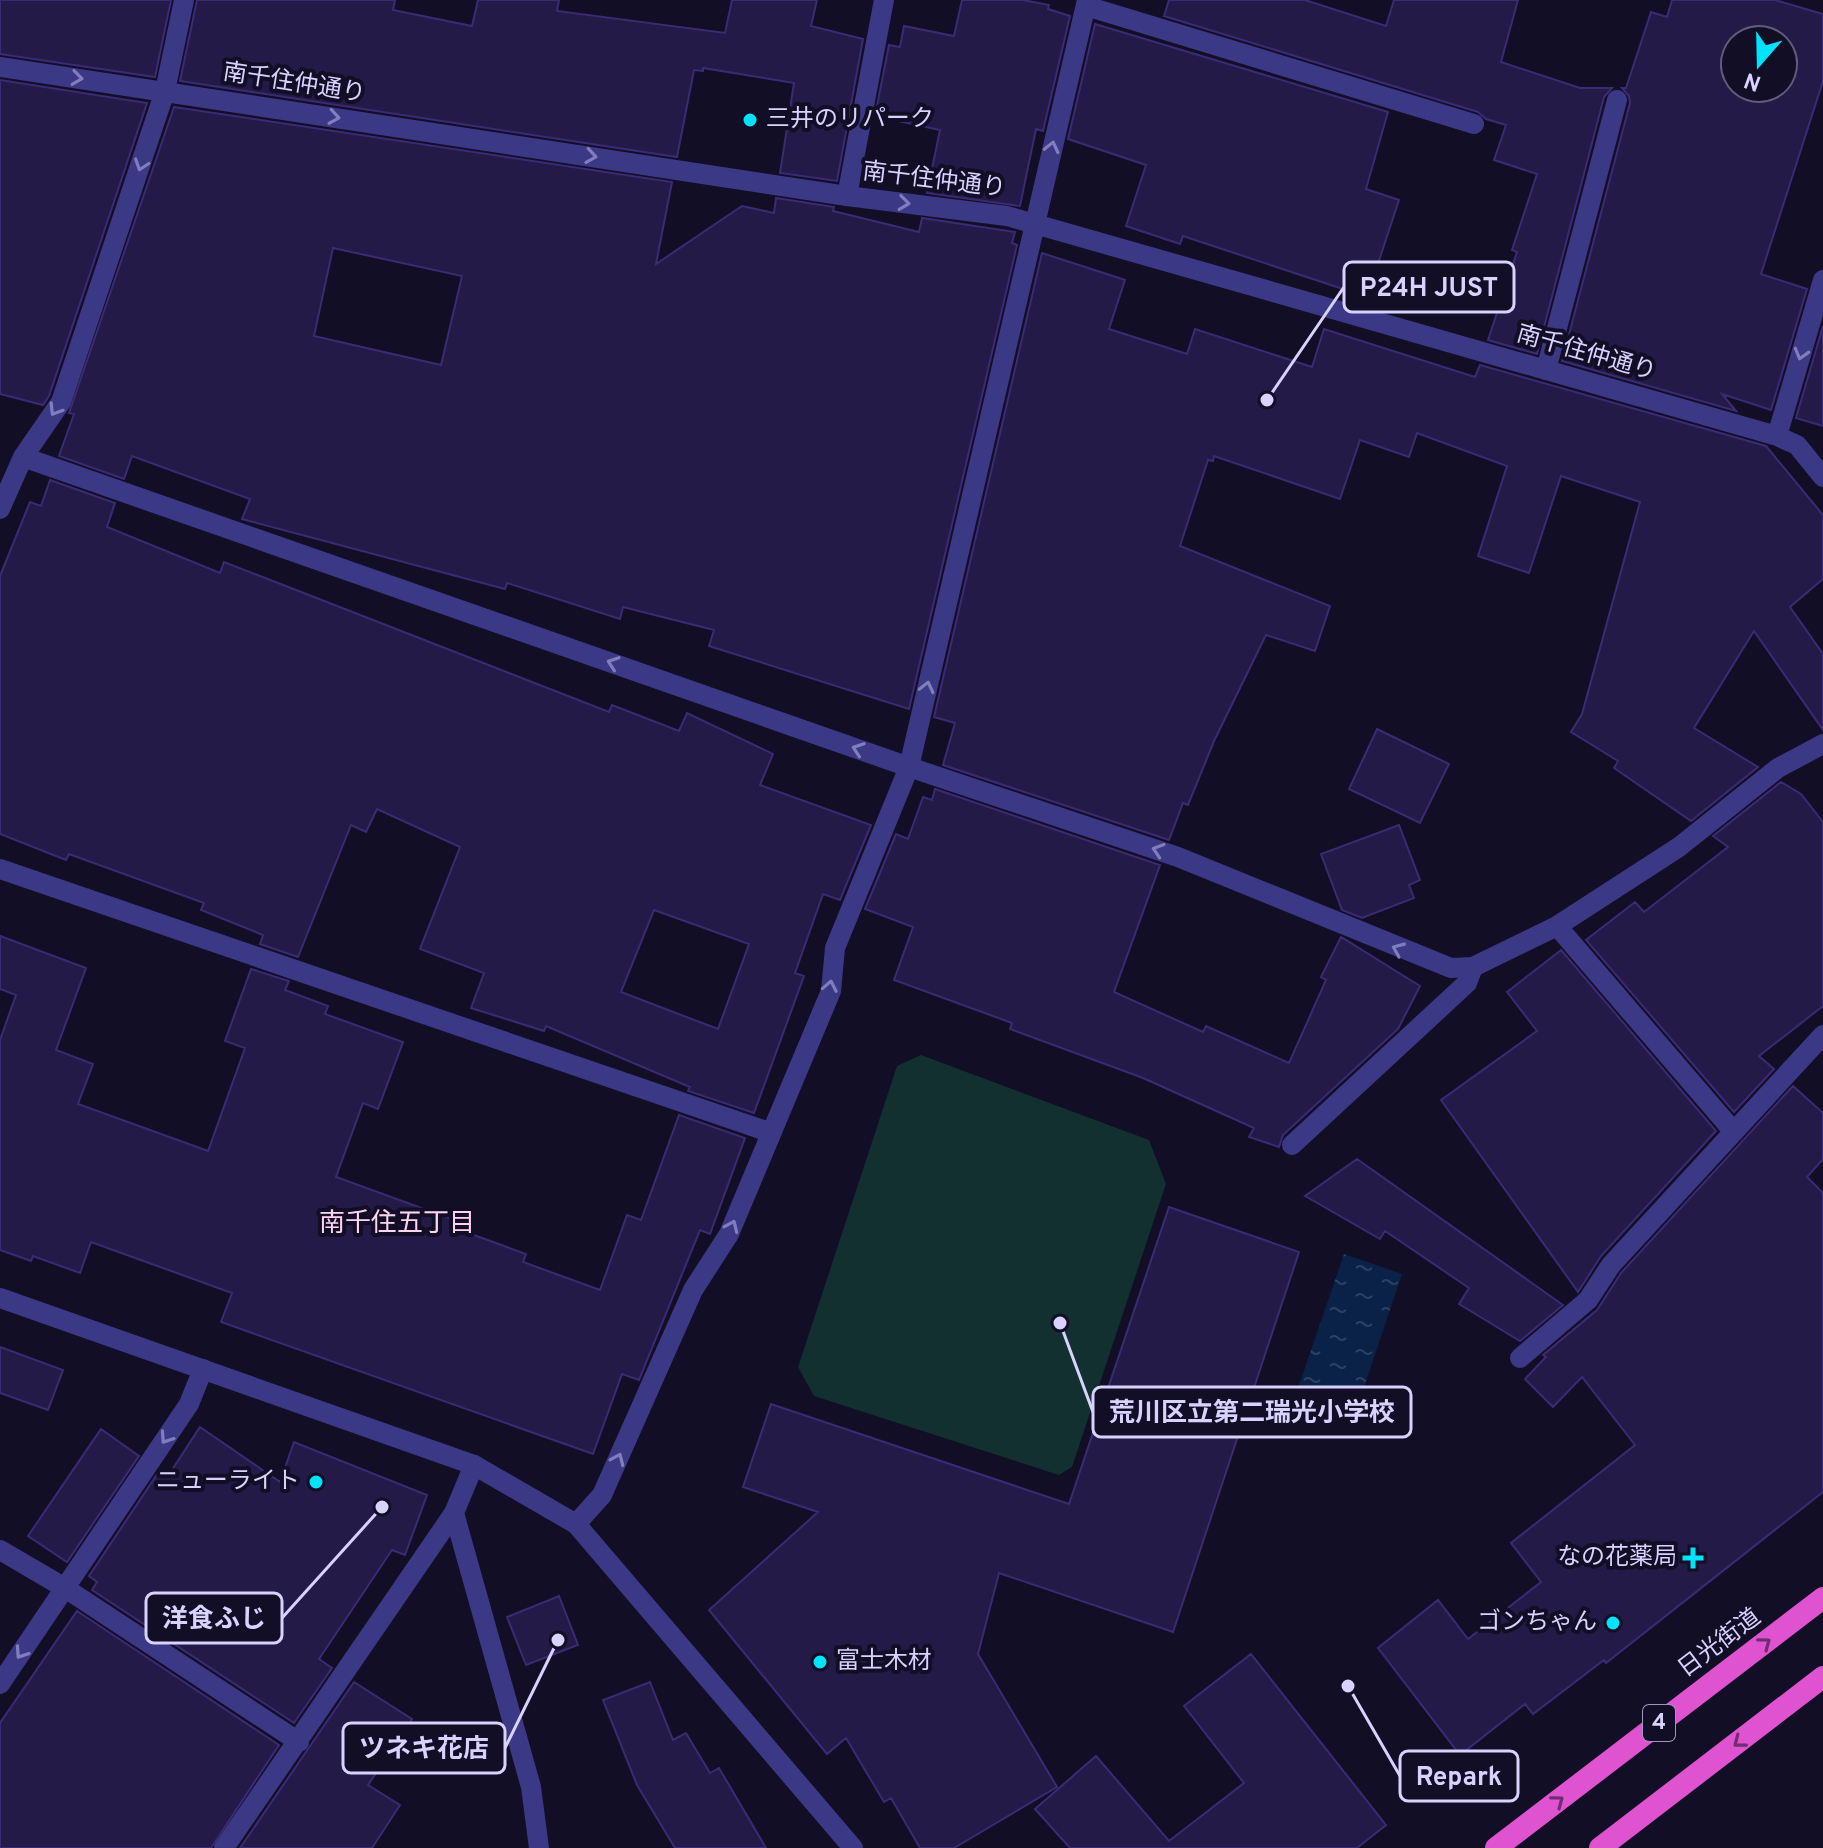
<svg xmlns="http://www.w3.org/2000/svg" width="1823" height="1848" viewBox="0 0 1823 1848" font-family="Overpass,'Noto Sans JP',sans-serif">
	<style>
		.grass { fill: #11302f }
		.water { fill: url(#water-ripples) }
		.building { fill: #231a47; stroke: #3a2b74; stroke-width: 2; fill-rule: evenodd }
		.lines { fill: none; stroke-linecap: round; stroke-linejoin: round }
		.service { stroke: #3b3886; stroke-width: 20 }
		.minor { stroke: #3b3886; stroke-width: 20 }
		.tertiary { stroke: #3b3886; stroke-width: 20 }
		.trunk { stroke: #e053d0; stroke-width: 22 }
		.oneway { stroke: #827dbc }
		.oneway2 { stroke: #6f2d72 }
		.poi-dot { fill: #00e3fd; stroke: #120e25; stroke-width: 3 }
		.labels { text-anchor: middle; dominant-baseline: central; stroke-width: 8; stroke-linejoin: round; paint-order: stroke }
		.shield { fill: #120e25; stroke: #9d97be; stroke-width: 2 }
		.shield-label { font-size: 22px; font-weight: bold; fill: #d8d2ff }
		.street-label { font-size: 24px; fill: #d8d2ff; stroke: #120e25 }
		.poi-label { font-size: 24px; fill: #d8d2ff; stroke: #120e25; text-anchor: end }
		.neighbourhood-label { font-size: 26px; fill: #ffd4ef; stroke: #120e25 }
		.leader { fill: none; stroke: #d8d2ff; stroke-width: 3 }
		.callout-dot { fill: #d8d2ff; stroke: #120e25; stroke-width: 3 }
		.callout { fill: #120e25; stroke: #d8d2ff; stroke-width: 3 }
		.callout-label { font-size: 26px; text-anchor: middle; font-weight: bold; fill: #d8d2ff }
	</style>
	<defs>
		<pattern id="water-ripples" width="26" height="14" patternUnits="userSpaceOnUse" patternTransform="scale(2)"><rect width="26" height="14" fill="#0a2148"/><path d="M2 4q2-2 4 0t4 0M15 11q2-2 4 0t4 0" fill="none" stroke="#2d4063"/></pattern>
	</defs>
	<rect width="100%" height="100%" fill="#120e25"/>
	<!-- grass -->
	<path class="grass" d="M921 1055 1149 1140 1166 1184 1072 1467 1059 1475 814 1396 798 1367 897 1066Z"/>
	<!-- water -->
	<path class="water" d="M1344 1254 1402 1274 1355 1414 1296 1394Z"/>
	<!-- building -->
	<path class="building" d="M0 0H171L155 77 0 54Z
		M197 0H395L393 10 472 26 478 0H559L557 11 725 33 732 0H817L811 26 863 39 837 181 780 173 794 83 703 68V71L694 70 677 157 180 81Z
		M962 0H1023L1049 5 1048 9 1070 16 1043 131 1036 129 1020 206 927 193 940 130 875 116 889 45 900 47 904 26 954 36Z
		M1169 0H1305L1386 26 1394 0H1518L1501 62 1580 88H1612L1604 97 1537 354 1488 340 1517 252 1512 250 1537 174 1494 160 1506 125 1486 119 1478 112 1164 16Z
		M1672 0H1775L1823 14V81L1761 274 1807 289 1771 410 1722 394 1736 411 1562 361 1630 103 1629 96 1622 88H1626L1651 12 1667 17ZM1735 40H1783V88H1735Z
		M1095 24 1388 112 1366 189 1399 200 1367 297 1183 236 1180 244 1126 226 1146 165 1068 139Z
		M0 80 147 103 49 396 43 405 0 394Z
		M174 107 672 182 656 264 742 206 774 213 776 198 834 207 833 211 919 232 922 218 1015 232 1012 243 1017 245 909 709 709 646 714 630 623 607 620 619 507 583 505 589 242 519 250 499 132 456 124 479 59 456 74 414 69 413ZM333 248 462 276 441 365 314 336Z
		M1042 253 1125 280 1109 329 1187 354 1195 329 1312 367 1324 329 1475 377 1480 365 1766 446 1823 515V579L1790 607 1823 654V730L1754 631 1694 728 1758 767 1691 821 1614 768 1618 761 1571 732 1582 714 1640 502 1561 476 1529 573 1478 556 1507 466 1417 433 1409 457 1360 440 1340 499 1214 456 1213 461 1208 460 1180 546 1330 606 1315 651 1266 635 1214 741 1188 805 1183 803 1169 840 943 765 955 723 934 717Z
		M1823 326V426L1796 418Z
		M50 480 115 503 107 527 220 573 224 562 609 712 612 705 679 731 687 713 773 754 760 785 871 825 840 900 823 894 795 973 804 976 754 1113 688 1091 690 1087 546 1026 544 1031 471 1008 484 973 420 949 460 847 377 809 366 832 351 825 298 957 260 944 263 935 201 910 204 903 69 854 66 860 0 834V576L30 502 41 506ZM654 910 749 944 718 1029 621 992Z
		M1377 729 1449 764 1420 823 1349 789Z
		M1781 782 1801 794 1823 822V1006L1759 1056 1774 1069 1734 1112 1586 940 1635 902 1644 912 1728 847 1713 836Z
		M935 789 1160 865 1114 992 1203 1032 1206 1026 1289 1063 1326 980 1321 977 1341 937 1420 986 1398 1029 1283 1135 1279 1147 1249 1137 1254 1128 1143 1078 1010 1029 1012 1023 894 980 913 927 865 909 896 834 908 839 923 797 932 800Z
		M1399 825 1420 880 1409 885 1414 898 1362 918 1342 910 1321 854Z
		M0 936 86 968 56 1050 93 1064 78 1104 208 1151 245 1048 225 1041 251 969 289 981 285 990 328 1006 325 1014 403 1042 378 1109 363 1103 336 1177 463 1223 460 1230 526 1254 523 1262 600 1290 627 1215 641 1220 679 1115 745 1138 710 1234 700 1230 639 1380 622 1374 593 1454 221 1322 232 1293 91 1242 80 1273 33 1256 31 1261 0 1250V1040L16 995 0 989Z
		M1561 950 1716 1131 1601 1256 1578 1292 1441 1100 1537 1031 1507 992Z
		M1793 1086 1823 1113V1159L1807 1177 1823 1193V1492L1606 1663 1604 1660 1533 1714 1525 1704 1460 1755 1378 1648 1438 1600 1468 1639 1541 1582 1511 1543 1635 1445 1582 1377 1553 1407 1525 1379 1546 1357 1543 1355 1597 1310 1621 1273Z
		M1357 1159 1563 1305 1520 1341 1459 1304 1469 1288 1385 1231 1380 1239 1305 1196Z
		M1169 1207 1299 1252 1173 1632 999 1573 978 1654 1057 1787 954 1848H920L891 1798 884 1802 846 1738 827 1754 709 1610 818 1512 743 1487 771 1404 1069 1504Z
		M0 1347 63 1370 48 1410 0 1393Z
		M200 1427 280 1482 294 1442 427 1495 405 1555 392 1550 319 1659 332 1668 294 1723 92 1590 97 1582 89 1576 160 1470 168 1476Z
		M101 1429 139 1456 67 1562 28 1536Z
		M559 1596 578 1645 526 1665 507 1617Z
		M77 1611 279 1745 211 1848H0V1723Z
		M1251 1654 1386 1825 1357 1848H1070L1035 1809 1096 1756 1169 1841 1244 1783 1184 1706Z
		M354 1682 412 1719 368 1785 400 1805 372 1848H240Z
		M650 1682 673 1740 686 1733 710 1773 719 1768 766 1848H675L637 1785 603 1700Z"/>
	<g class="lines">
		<!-- service -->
		<path class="service" d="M1086 6 1474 124
			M847 196 884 0
			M1546 370 1617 100
			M1557 926 1734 1132
			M1292 1145 1467 983 1473 967
			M1520 1358 1588 1300 1611 1265 1823 1035"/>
		<!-- minor -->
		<path class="minor" d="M0 67 847 196 1007 216 1777 436 1797 445 1823 477
			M1777 436 1823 280
			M23 457 909 767 1178 857 1451 968 1473 967 1557 926 1679 847 1778 768 1823 744
			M0 509 23 457 61 402 165 91 184 0
			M0 869 769 1132
			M454 1513 531 1787 539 1848
			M576 1524 602 1495 693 1290 729 1234 831 991 835 948 909 767 1087 0
			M0 1550 65 1588 299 1742
			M0 1684 189 1404 203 1369
			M224 1848 454 1513 474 1465"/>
		<!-- tertiary -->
		<path class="tertiary" d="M0 1298 474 1465 576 1524 853 1848"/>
		<!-- trunk -->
		<path class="trunk" d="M1496 1848 1823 1598
			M1600 1848 1823 1677"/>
	</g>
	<!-- one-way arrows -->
	<defs><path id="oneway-chevron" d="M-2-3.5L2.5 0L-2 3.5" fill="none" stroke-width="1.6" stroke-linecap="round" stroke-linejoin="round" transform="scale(2)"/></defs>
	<g class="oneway">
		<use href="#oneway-chevron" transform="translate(77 78) rotate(8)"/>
		<use href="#oneway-chevron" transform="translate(334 117) rotate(9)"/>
		<use href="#oneway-chevron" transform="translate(1052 147) rotate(-77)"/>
		<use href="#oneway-chevron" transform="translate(591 156) rotate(9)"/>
		<use href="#oneway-chevron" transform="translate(141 165) rotate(109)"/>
		<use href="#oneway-chevron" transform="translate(904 203) rotate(7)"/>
		<use href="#oneway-chevron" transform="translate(1801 354) rotate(106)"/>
		<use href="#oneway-chevron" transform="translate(55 410) rotate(122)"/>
		<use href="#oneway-chevron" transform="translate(613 663) rotate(-161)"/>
		<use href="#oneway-chevron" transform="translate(927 687) rotate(-77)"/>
		<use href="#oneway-chevron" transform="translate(858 749) rotate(-161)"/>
		<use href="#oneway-chevron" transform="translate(1158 850) rotate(-162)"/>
		<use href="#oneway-chevron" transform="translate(1398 949) rotate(-157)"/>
		<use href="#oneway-chevron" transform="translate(830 986) rotate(-79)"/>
		<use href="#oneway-chevron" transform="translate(732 1226) rotate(-66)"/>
		<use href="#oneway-chevron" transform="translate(166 1438) rotate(124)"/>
		<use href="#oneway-chevron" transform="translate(618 1459) rotate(-66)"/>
		<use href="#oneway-chevron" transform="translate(21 1653) rotate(124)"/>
	</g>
	<g class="oneway2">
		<use href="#oneway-chevron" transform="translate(1765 1643) rotate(-37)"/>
		<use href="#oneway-chevron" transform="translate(1739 1742) rotate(142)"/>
		<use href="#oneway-chevron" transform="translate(1558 1801) rotate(-37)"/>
	</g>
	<!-- markers -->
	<g class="poi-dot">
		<circle cx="750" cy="120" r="8"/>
		<circle cx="316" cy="1482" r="8"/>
		<path d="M1689 1546h8v8h8v8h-8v8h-8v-8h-8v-8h8z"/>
		<circle cx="1613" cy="1623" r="8"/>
		<circle cx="820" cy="1662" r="8"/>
	</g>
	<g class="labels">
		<!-- shield labels -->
		<rect class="shield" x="1643" y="1705" width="32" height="36" rx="6"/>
		<g class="shield-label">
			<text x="1659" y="1723">4</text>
		</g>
		<!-- street labels -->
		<g class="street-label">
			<text transform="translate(294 84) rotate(9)">南千住仲通り</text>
			<text transform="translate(934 181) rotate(7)">南千住仲通り</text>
			<text transform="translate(1586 354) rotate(16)">南千住仲通り</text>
			<text transform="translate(1720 1644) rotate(-37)">日光街道</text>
		</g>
		<!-- poi labels -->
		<g class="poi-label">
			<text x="766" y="120" text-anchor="start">三井のリパーク</text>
			<text x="300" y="1482">ニューライト</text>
			<text x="1677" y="1558">なの花薬局</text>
			<text x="1597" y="1623">ゴンちゃん</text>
			<text x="836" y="1662" text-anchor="start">富士木材</text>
		</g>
		<!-- neighbourhood labels -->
		<g class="neighbourhood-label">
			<text x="397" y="1224">南千住五丁目</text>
		</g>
	</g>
	<!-- callouts -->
	<path class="leader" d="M1267 400L1344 287M1060 1323L1093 1412M382 1507L282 1618M558 1640L505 1748M1348 1686L1400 1776"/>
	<g class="callout-dot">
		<circle cx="1267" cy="400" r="8"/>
		<circle cx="1060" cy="1323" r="8"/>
		<circle cx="382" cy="1507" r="8"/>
		<circle cx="558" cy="1640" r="8"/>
		<circle cx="1348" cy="1686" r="8"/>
	</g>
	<g class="callout">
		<rect x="1344" y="262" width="170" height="50" rx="8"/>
		<rect x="1093" y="1387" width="318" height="50" rx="8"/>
		<rect x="146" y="1593" width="136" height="50" rx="8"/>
		<rect x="343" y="1723" width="162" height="50" rx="8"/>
		<rect x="1400" y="1751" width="118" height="50" rx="8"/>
	</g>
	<g class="callout-label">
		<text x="1429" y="296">P24H JUST</text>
		<text x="1252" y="1421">荒川区立第二瑞光小学校</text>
		<text x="214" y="1627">洋食ふじ</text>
		<text x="424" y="1757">ツネキ花店</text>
		<text x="1459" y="1785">Repark</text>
	</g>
	<!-- north arrow -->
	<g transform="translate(1759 64) rotate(200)"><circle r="38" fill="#120e25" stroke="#615c7c" stroke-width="2"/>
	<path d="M0-6L14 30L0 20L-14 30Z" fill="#00e3fd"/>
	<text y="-12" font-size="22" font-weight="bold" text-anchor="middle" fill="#d8d2ff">N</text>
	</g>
</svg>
